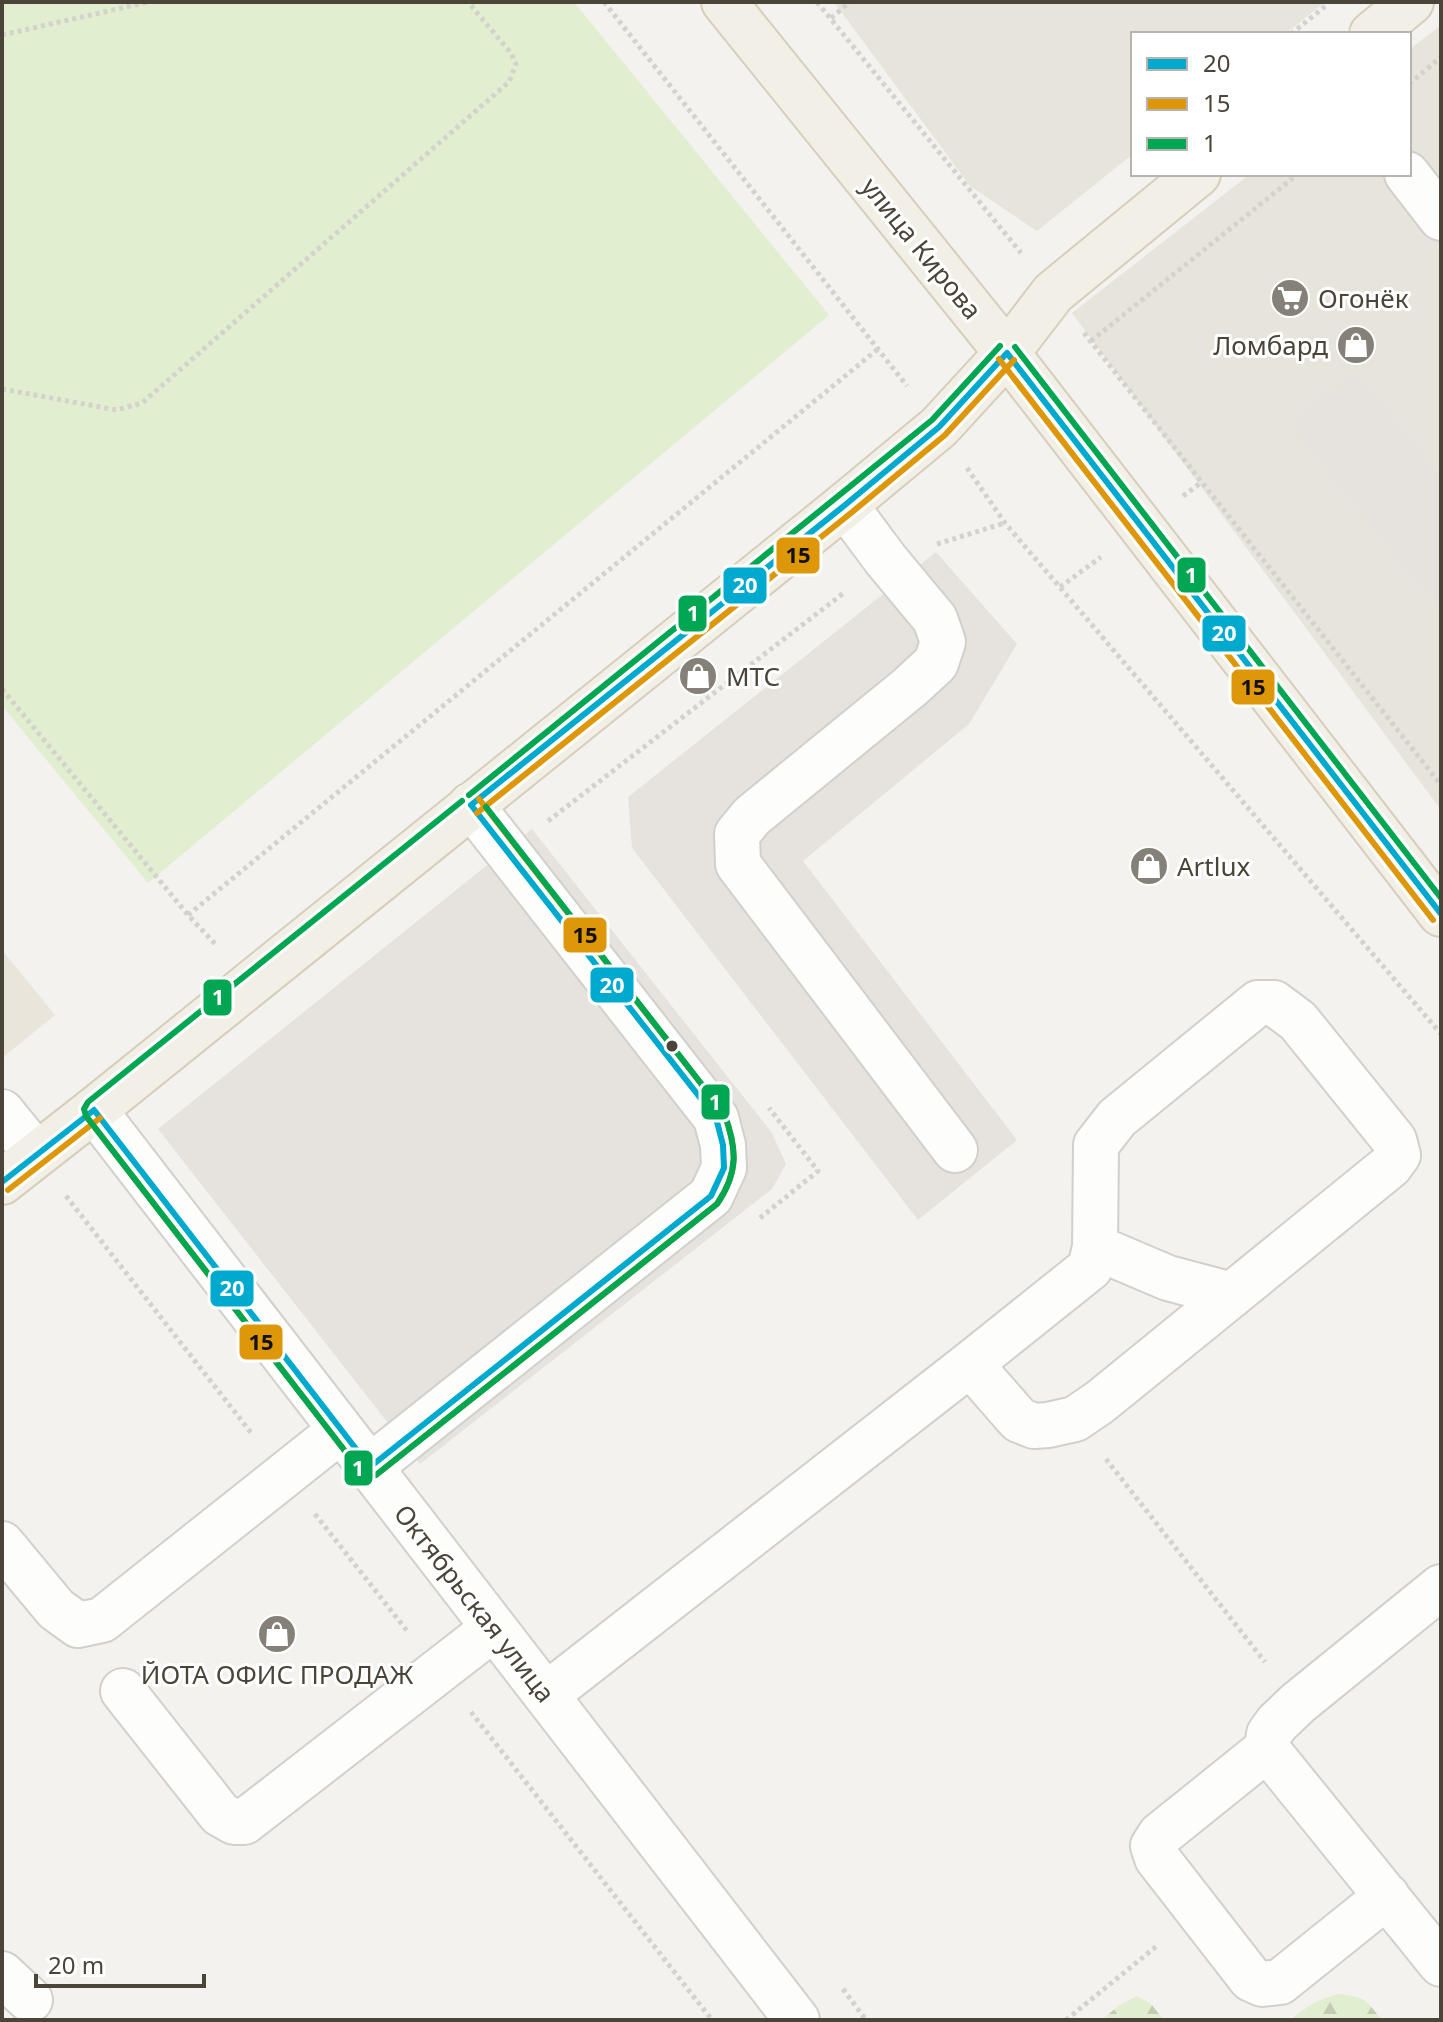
<svg xmlns="http://www.w3.org/2000/svg" width="1443" height="2022" viewBox="0 0 1443 2022" font-family="'Noto Sans',sans-serif">
	<style>
		.residential { fill: #e7e4dc }
		.education { fill: #eae5da }
		.forest { fill: url(#forest-firs) }
		.park { fill: #e1eecf }
		.parking { fill: #e6e3df }
		.lines { fill: none; stroke-linecap: round; stroke-linejoin: round }
		.minor-casing { stroke: #d2d0cb; stroke-width: 48 }
		.major-casing { stroke: #d6cebb; stroke-width: 48 }
		.path { stroke: #d3d2cc; stroke-width: 5; stroke-dasharray: 4 4; stroke-linecap: butt }
		.minor { stroke: #fdfdfc; stroke-width: 44 }
		.major { stroke: #f2efe6; stroke-width: 44 }
		.bus-1-casing { stroke: #fff; stroke-width: 12 }
		.bus-2-casing { stroke: #fff; stroke-width: 12 }
		.bus-3-casing { stroke: #fff; stroke-width: 12 }
		.bus-1 { stroke: #00a9ce; stroke-width: 6 }
		.bus-2 { stroke: #dd9709; stroke-width: 6 }
		.bus-3 { stroke: #00a651; stroke-width: 6 }
		.bus-dot { fill: #4b4439; stroke: #fff; stroke-width: 3 }
		.labels { text-anchor: middle; dominant-baseline: central; stroke-width: 6; stroke-linejoin: round; paint-order: stroke }
		.street-label { font-size: 26px; fill: #4b4439; stroke: #fff }
		.poi-label { font-size: 26px; fill: #4b4439; stroke: #fff; text-anchor: start }
		.line-badge { stroke: #fff; stroke-width: 3 }
		.badge-label { font-size: 22px; text-anchor: middle; font-weight: bold; fill: #fff }
		.pale-badge-label { font-size: 22px; text-anchor: middle; font-weight: bold; fill: #111 }
	</style>
	<defs>
		<pattern id="forest-firs" width="22" height="20" patternUnits="userSpaceOnUse" patternTransform="scale(2)"><rect width="22" height="20" fill="#e1eecf"/><path d="M5 1l3.5 6h-7zM16 11l3.5 6h-7z" fill="#c3cdb2"/></pattern>
	</defs>
	<rect width="100%" height="100%" fill="#f4f2ee"/>
	<!-- residential -->
	<path class="residential" d="M834 2H1325L1285 34H1133V154L1037 231 970 186Z
		M1441 25V810L1072 313 1250 174H1409V50Z"/>
	<!-- education -->
	<path class="education" d="M2 950 55 1015 2 1058Z"/>
	<!-- forest -->
	<path class="forest" d="M1339 1994C1365 1997 1366 2000 1382 2020H1290C1305 2008 1319 1998 1339 1994Z
		M1137 1996 1151 2004 1164 2020H1101L1120 2005Z"/>
	<!-- park -->
	<path class="park" d="M2 2H574L829 315 148 883 2 706Z"/>
	<!-- parking -->
	<path class="parking" d="M1354 370 1441 477V612L1289 424Z
		M936 552 1017 644 969 724 803 861 1017 1140 918 1220 632 848 628 797Z
		M532 829 772 1133 786 1164 772 1189 420 1464 158 1129Z"/>
	<g class="lines">
		<defs>
			<path id="minor" d="M1407 174 1441 218
				M845 505 886 560 935 619 943 642 936 663 910 687 752 816 737 834 738 864 955 1150
				M94 1110 797 2020
				M2 1112 36 1154
				M1095 1247 1168 1278 1232 1295
				M370 1467 711 1196 724 1168 723 1145 716 1118 471 805
				M2 1544 56 1609 78 1625 102 1620 341 1430
				M1441 1587 1298 1703 1277 1723 1269 1734 1267 1749 1441 1964
				M123 1691 220 1814 234 1822H244L494 1628
				M546 1695 970 1364 1090 1268 1095 1247 1096 1145 1117 1118 1258 1003H1274L1298 1021 1394 1140 1398 1155 1390 1166 1100 1402 1075 1419 1048 1425 1034 1426 1019 1420 970 1364
				M1267 1749 1160 1835 1153 1846 1157 1858 1251 1979 1262 1984 1280 1982 1387 1896
				M2 1974 30 2000"/>
			<path id="major" d="M724 2 1007 353 1441 914
				M1372 34 1411 2
				M2 1182 94 1110 845 505 939 427 1007 353 1053 293 1198 174"/>
		</defs>
		<!-- minor casing -->
		<use href="#minor" class="minor-casing"/>
		<!-- major casing -->
		<use href="#major" class="major-casing"/>
		<!-- path -->
		<path class="path" d="M604 2 907 386
			M817 2 1021 253
			M831 18 850 2
			M1291 34 1328 4
			M2 35 148 2
			M1409 84 1441 57
			M1084 333 1441 785
			M1091 341 1298 174
			M2 389 117 410 142 403 509 82 516 64 511 53 468 2
			M967 468 1005 523 1441 1034
			M1183 496 1202 482
			M937 544 1005 523
			M1060 587 1101 557
			M2 689 188 915 217 946
			M548 821 845 592
			M188 915 878 349
			M66 1196 252 1434
			M760 1218 818 1171 769 1108
			M1106 1459 1265 1662
			M315 1514 408 1632
			M471 1712 712 2020
			M843 1989 866 2020
			M1066 2020 1158 1945"/>
		<!-- minor -->
		<use href="#minor" class="minor"/>
		<!-- major -->
		<use href="#major" class="major"/>
		<defs>
			<path id="bus-1" d="M1007 353 1441 914
				M471 805 845 505 939 427 1007 353
				M94 1110 370 1467
				M2 1182 94 1110
				M370 1467 711 1196 724 1168 723 1145 716 1118 471 805"/>
			<path id="bus-2" d="M999 359 1433 920
				M477 813 851 513 945 435 1014 360
				M86 1116 362 1473
				M8 1190 100 1118
				M376 1475 717 1204C739 1172 737 1148 724 1113L479 799"/>
			<path id="bus-3" d="M1015 347 1441 898
				M469 795 932 420 1000 346
				M462 801 88 1102 84 1109 86 1116 362 1473 368 1477 376 1475 717 1204C739 1172 737 1148 724 1113L486 807"/>
		</defs>
		<!-- bus-1 casing -->
		<use href="#bus-1" class="bus-1-casing"/>
		<!-- bus-2 casing -->
		<use href="#bus-2" class="bus-2-casing"/>
		<!-- bus-3 casing -->
		<use href="#bus-3" class="bus-3-casing"/>
		<!-- bus-1 -->
		<use href="#bus-1" class="bus-1"/>
		<!-- bus-2 -->
		<use href="#bus-2" class="bus-2"/>
		<!-- bus-3 -->
		<use href="#bus-3" class="bus-3"/>
	</g>
	<!-- icons -->
	<defs>
		<symbol id="supermarket-disc" viewBox="-11 -11 22 22"><circle r="9.5" fill="#868178" stroke="#fff"/><path d="M-6-5.5h2.5l.6 2H6L4.5 2H-2.5L-4.4-4H-6ZM-1.5 3.2a1.3 1.3 0 1 0 .1 0ZM3 3.2a1.3 1.3 0 1 0 .1 0Z" fill="#fff"/></symbol>
		<symbol id="shop-disc" viewBox="-11 -11 22 22"><circle r="9.5" fill="#868178" stroke="#fff"/><path d="M-5-2.5h2.3a2.7 3.5 0 0 1 5.4 0H5L5.5 6h-11ZM-1.5-2.5h3a1.5 2.3 0 0 0-3 0Z" fill="#fff"/></symbol>
	</defs>
	<g fill-rule="evenodd">
		<use href="#supermarket-disc" x="1268" y="276" width="44" height="44"/>
		<use href="#shop-disc" x="1334" y="323" width="44" height="44"/>
		<use href="#shop-disc" x="676" y="654" width="44" height="44"/>
		<use href="#shop-disc" x="1127" y="844" width="44" height="44"/>
		<use href="#shop-disc" x="255" y="1612" width="44" height="44"/>
	</g>
	<!-- markers -->
	<circle class="bus-dot" cx="672" cy="1046" r="7"/>
	<g class="labels">
		<!-- street labels -->
		<g class="street-label">
			<text transform="translate(922 248) rotate(51)">улица Кирова</text>
			<text transform="translate(475 1603) rotate(52)">Октябрьская улица</text>
		</g>
		<!-- poi labels -->
		<g class="poi-label">
			<text x="1318" y="298">Огонёк</text>
			<text x="1328" y="345" text-anchor="end">Ломбард</text>
			<text x="726" y="676">МТС</text>
			<text x="1177" y="866">Artlux</text>
			<text x="277" y="1674" text-anchor="middle">ЙОТА ОФИС ПРОДАЖ</text>
		</g>
	</g>
	<g class="line-badge">
		<rect x="775" y="536" width="46" height="39" rx="8" fill="#dd9709"/>
		<rect x="1176" y="556" width="31" height="38" rx="8" fill="#00a651"/>
		<rect x="722" y="566" width="46" height="39" rx="8" fill="#00a9ce"/>
		<rect x="677" y="594" width="31" height="39" rx="8" fill="#00a651"/>
		<rect x="1201" y="614" width="46" height="39" rx="8" fill="#00a9ce"/>
		<rect x="1230" y="668" width="46" height="38" rx="8" fill="#dd9709"/>
		<rect x="562" y="916" width="46" height="38" rx="8" fill="#dd9709"/>
		<rect x="589" y="966" width="46" height="38" rx="8" fill="#00a9ce"/>
		<rect x="202" y="978" width="31" height="39" rx="8" fill="#00a651"/>
		<rect x="700" y="1083" width="31" height="38" rx="8" fill="#00a651"/>
		<rect x="209" y="1269" width="46" height="39" rx="8" fill="#00a9ce"/>
		<rect x="238" y="1323" width="46" height="38" rx="8" fill="#dd9709"/>
		<rect x="343" y="1449" width="31" height="38" rx="8" fill="#00a651"/>
	</g>
	<g class="badge-label">
		<text x="1191" y="583">1</text>
		<text x="745" y="593">20</text>
		<text x="693" y="621">1</text>
		<text x="1224" y="641">20</text>
		<text x="612" y="993">20</text>
		<text x="218" y="1005">1</text>
		<text x="715" y="1110">1</text>
		<text x="232" y="1296">20</text>
		<text x="358" y="1476">1</text>
	</g>
	<g class="pale-badge-label">
		<text x="798" y="563">15</text>
		<text x="1253" y="695">15</text>
		<text x="585" y="943">15</text>
		<text x="261" y="1350">15</text>
	</g>
	<!-- border -->
	<rect width="1443" height="2022" fill="none" stroke="#4b4439" stroke-width="8"/>
	<!-- legend -->
	<rect x="1131" y="32" width="280" height="144" fill="#ffffff" stroke="#b7b4b0" stroke-width="2"/>
	<rect x="1147" y="58" width="40" height="12" fill="#00a9ce" stroke="#b7b4b0" stroke-width="2"/>
	<text x="1203" y="72" font-size="24" fill="#4b4439">20</text>
	<rect x="1147" y="98" width="40" height="12" fill="#dd9709" stroke="#b7b4b0" stroke-width="2"/>
	<text x="1203" y="112" font-size="24" fill="#4b4439">15</text>
	<rect x="1147" y="138" width="40" height="12" fill="#00a651" stroke="#b7b4b0" stroke-width="2"/>
	<text x="1203" y="152" font-size="24" fill="#4b4439">1</text>
	<!-- scale -->
	<path d="M36 1974v12h168v-12" fill="none" stroke="#4b4439" stroke-width="4"/>
	<text x="48" y="1974" font-size="24" fill="#4b4439" stroke="#ffffff" stroke-width="6" paint-order="stroke">20 m</text>
</svg>
